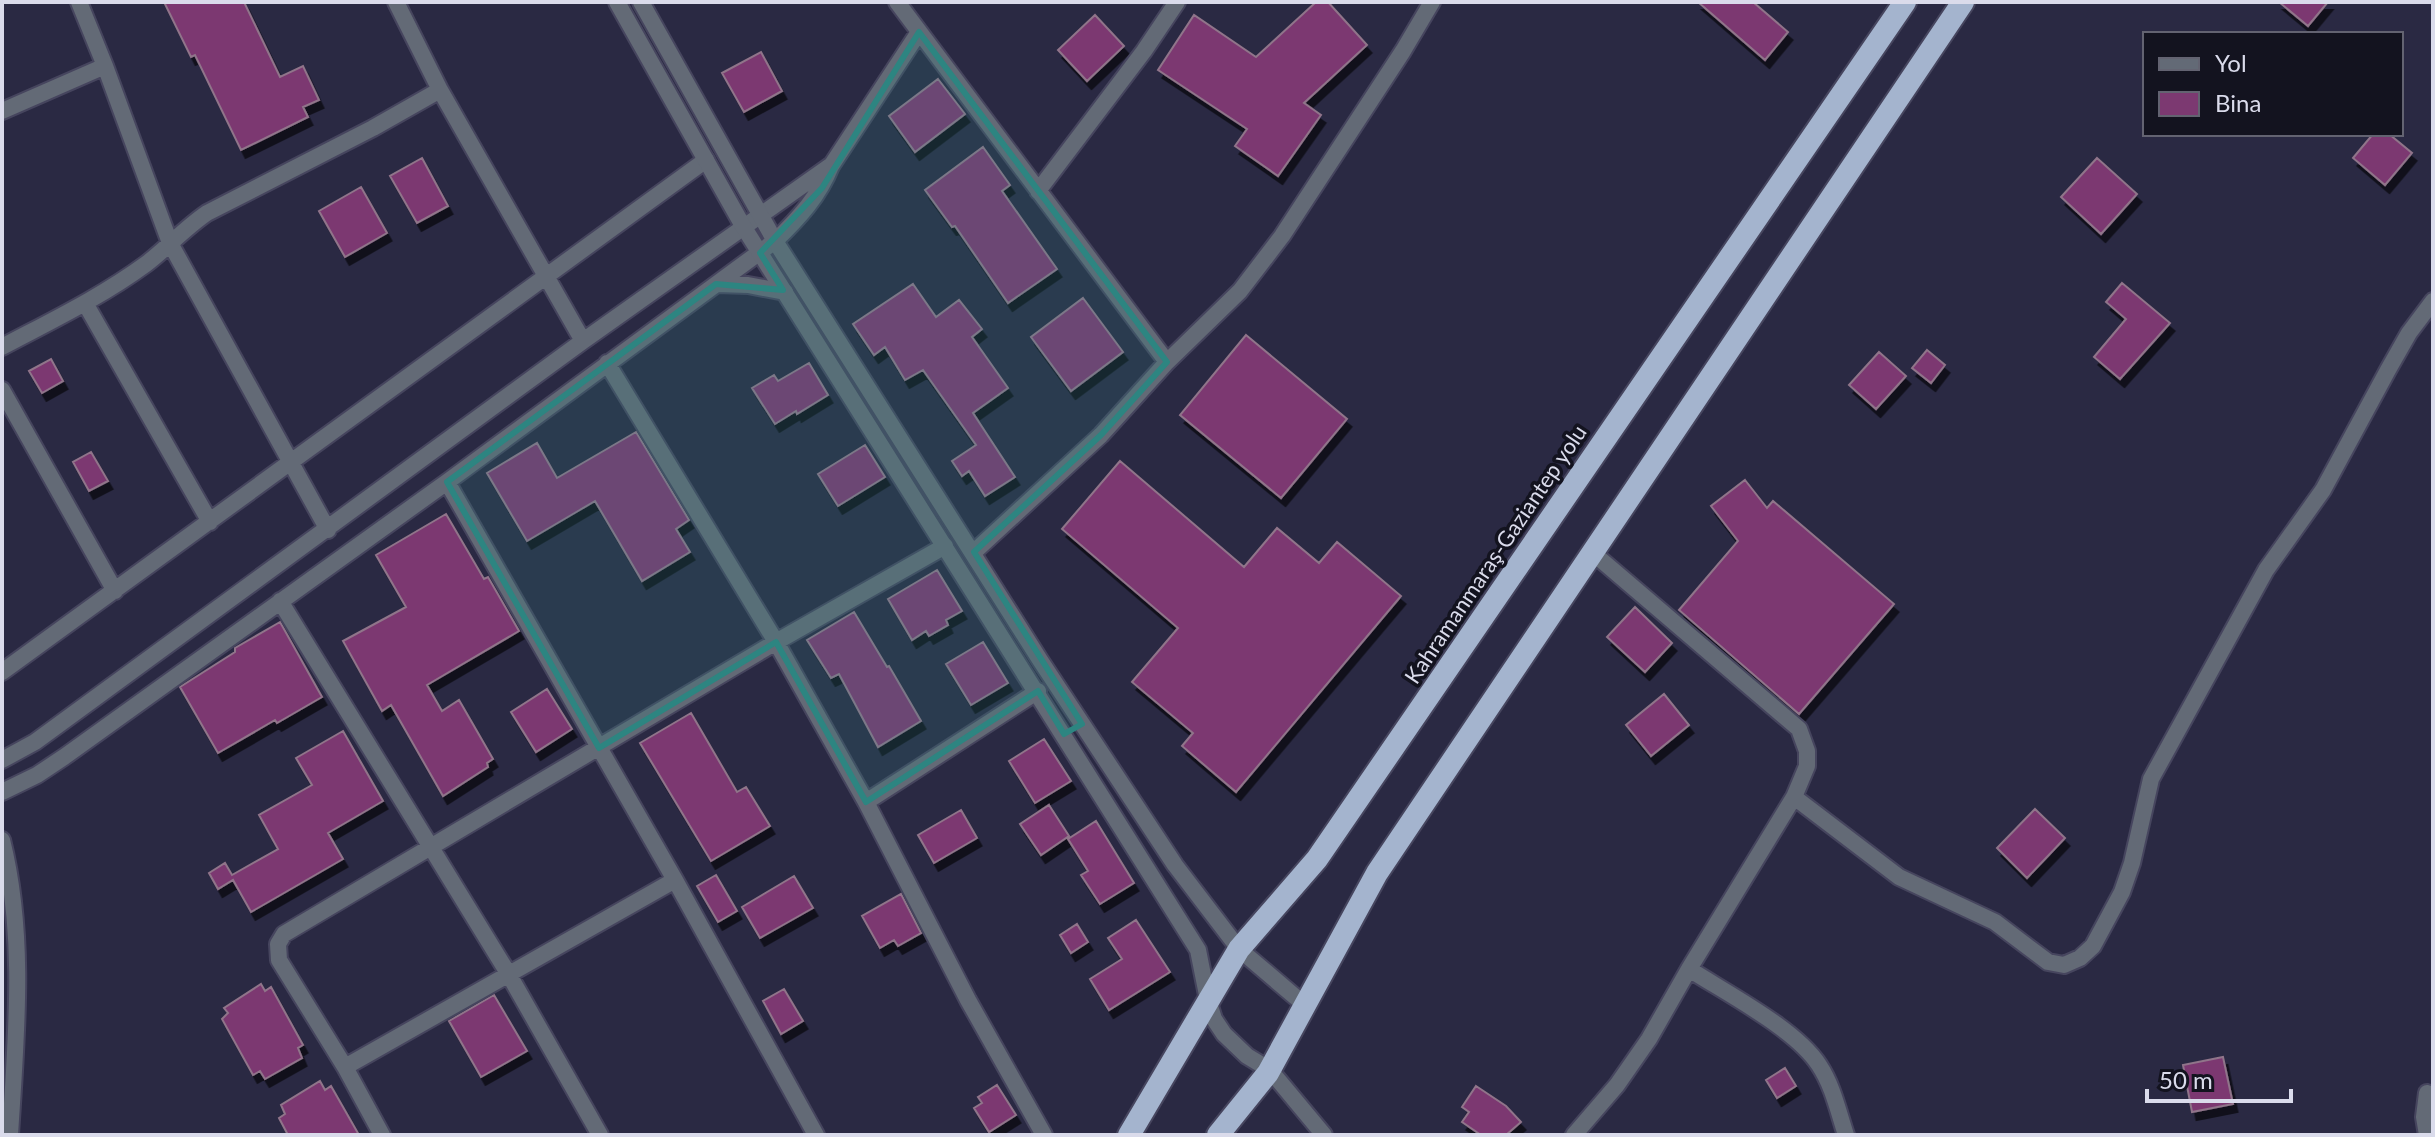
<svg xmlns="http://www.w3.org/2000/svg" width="2435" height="1137" viewBox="0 0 2435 1137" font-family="Lato,sans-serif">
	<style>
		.building { fill: #7c3971; stroke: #90748a; stroke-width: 2; filter: url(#shadow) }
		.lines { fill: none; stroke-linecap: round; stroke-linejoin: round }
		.minor-casing { stroke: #46455e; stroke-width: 20 }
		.tertiary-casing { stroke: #46455e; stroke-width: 20 }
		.trunk-casing { stroke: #46455e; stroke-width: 26 }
		.minor { stroke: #636a76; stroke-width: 16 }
		.tertiary { stroke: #636a76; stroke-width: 16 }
		.trunk { stroke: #a4b4ce; stroke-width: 22 }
		.marked { fill: #2d8581; fill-opacity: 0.2; stroke: #2d8581; stroke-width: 6; stroke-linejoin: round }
		.labels { text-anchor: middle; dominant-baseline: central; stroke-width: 7; stroke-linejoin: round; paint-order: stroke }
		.street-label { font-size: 22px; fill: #dadbeb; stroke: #13131f }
	</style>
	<defs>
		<filter id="shadow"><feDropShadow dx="4.5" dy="8" stdDeviation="0" flood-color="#0009"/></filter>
	</defs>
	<rect width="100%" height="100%" fill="#2a2943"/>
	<!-- building -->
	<path class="building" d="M164 2H244L280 77 303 66 319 100 303 107 308 117 241 150 195 55 191 57Z
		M1316 2H1328L1367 45 1304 103 1321 115 1278 176 1235 146 1247 129 1158 70 1194 15 1256 57Z
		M1698 2H1753L1788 32 1765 60Z
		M2279 2H2328L2308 26Z
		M1095 15 1124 46 1087 81 1058 50Z
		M761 52 782 91 744 112 722 73Z
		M938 79 965 114 915 152 889 116Z
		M2373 134H2389L2412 153 2385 185 2353 158Z
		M983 147 1010 185 1002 191 1057 269 1008 303 955 226 952 227 925 190Z
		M422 158 448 206 417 223 390 176Z
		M2097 158 2137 194 2101 234 2061 197Z
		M361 187 387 233 345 257 319 211Z
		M2122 283 2170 323 2120 379 2094 357 2126 319 2106 302Z
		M913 284 936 317 959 300 982 329 972 337 1008 388 973 413 1015 477 985 496 969 471 962 476 952 461 976 445 923 370 905 380 885 347 874 355 853 324Z
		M1083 298 1123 352 1071 391 1031 337Z
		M1246 335 1347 419 1281 498 1180 415Z
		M1927 350 1945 365 1931 383 1912 368Z
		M1879 352 1906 376 1876 409 1849 385Z
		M51 359 63 381 42 393 29 371Z
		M809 363 828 395 797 414 796 411 775 424 752 388 774 375 778 381Z
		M636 432 689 520 676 529 690 552 642 581 595 501 527 541 487 473 537 443 557 478Z
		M865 445 885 477 838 506 818 474Z
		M91 452 108 481 89 491 73 462Z
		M1120 461 1244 567 1277 528 1319 563 1337 542 1401 596 1236 792 1182 746 1193 733 1132 682 1178 628 1062 529Z
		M1745 480 1767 508 1773 501 1894 604 1799 714 1679 610 1738 541 1711 506Z
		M446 514 484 579 488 577 519 631 427 685 442 711 459 700 493 759 487 763 488 767 443 796 391 705 382 711 343 641 406 607 376 555Z
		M937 570 962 611 946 620 948 625 929 636 926 631 912 640 888 599Z
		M1635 607 1672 643 1645 672 1607 637Z
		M854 612 887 667 889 666 921 721 878 747 839 674 831 678 807 640Z
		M280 622 322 697 277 723 275 720 218 753 180 687 235 652V648Z
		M983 642 1008 683 971 705 946 664Z
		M547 689 572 729 536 752 511 712Z
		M1664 694 1689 725 1651 756 1626 725Z
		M691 713 737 792 746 787 770 826 711 861 640 743Z
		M343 731 383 801 328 833 343 859 251 912 233 880 218 889 209 873 225 863 232 875 278 849 259 815 312 785 296 758Z
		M1044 739 1071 781 1035 803 1009 761Z
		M1049 805 1069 836 1041 855 1020 824Z
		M2035 809 2065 838 2027 878 1997 848Z
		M961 810 977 838 934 863 918 835Z
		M1096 821 1134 883 1100 904 1081 875 1088 871 1068 839Z
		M716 875 737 911 718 922 697 886Z
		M794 876 813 908 760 938 742 907Z
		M901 894 921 933 898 946 894 940 880 948 862 916Z
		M1136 920 1170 972 1109 1010 1090 979 1122 959 1108 938Z
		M1077 924 1088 942 1071 953 1060 935Z
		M261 984 265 991 271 987 303 1045 298 1048 302 1058 265 1079 260 1071 253 1075 222 1019 228 1013 224 1008Z
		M784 989 803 1021 781 1034 763 1001Z
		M494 995 527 1051 481 1077 449 1021Z
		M2223 1057 2233 1104 2192 1112 2183 1065Z
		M1785 1068 1796 1086 1777 1098 1766 1080Z
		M320 1081 325 1090 331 1086 359 1135H288L279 1118 285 1114 281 1105Z
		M997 1085 1016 1115 989 1132 974 1108 982 1103 978 1097Z
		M1476 1086 1506 1106 1521 1122 1506 1135H1481L1462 1122 1469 1112 1462 1107Z"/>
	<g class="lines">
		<defs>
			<path id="minor" d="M79 2 105 66 170 243 328 530
				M396 2 440 90 583 341
				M897 2 1167 362
				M2 111 105 66
				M1038 191 1144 51 1177 2
				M717 284 748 285 785 292
				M85 303 210 522
				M2 347C51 321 101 297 146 264 167 248 185 228 207 213L373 128 440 90
				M607 363 776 642 866 802 968 1000 1044 1135
				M2 390 115 591
				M447 482 675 880 816 1135
				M974 552 1101 435 1167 362 1240 291 1282 236 1403 51 1432 2
				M280 601 508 973 600 1135
				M2 672 706 160
				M2 760 35 742 583 341 830 166
				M2 792 37 775 64 757 447 482 775 241C799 218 819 196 831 166L919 32
				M1794 797 1899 877 1995 922 2048 962 2064 965 2080 958 2093 946 2122 892 2132 863 2151 779 2266 570 2323 490 2388 370 2409 333 2433 301
				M866 802 1038 691
				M1689 969C1726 993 1796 1029 1819 1065 1833 1086 1838 1111 1846 1135
				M345 1067 675 880
				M2427 1093 2424 1117 2427 1135
				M382 1135 345 1067 279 960 278 944 284 934 776 642 945 546
				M1574 1135 1617 1085 1649 1039 1689 969 1794 797 1807 766V751L1799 729 1593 553"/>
			<path id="tertiary" d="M617 2 743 226 1198 950 1208 1000 1214 1019 1224 1034 1247 1056 1270 1070 1324 1135
				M641 2 775 241 1040 660 1175 865 1239 949 1306 1006
				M2 840C26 936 16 1037 10 1135"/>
			<path id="trunk" d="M1129 1135 1239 949 1317 859 1905 2
				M1218 1135 1268 1073 1377 873 1963 2"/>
		</defs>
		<!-- minor casing -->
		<use href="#minor" class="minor-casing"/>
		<!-- tertiary casing -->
		<use href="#tertiary" class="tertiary-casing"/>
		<!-- trunk casing -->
		<use href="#trunk" class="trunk-casing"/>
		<!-- minor -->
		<use href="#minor" class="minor"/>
		<!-- tertiary -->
		<use href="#tertiary" class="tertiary"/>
		<!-- trunk -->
		<use href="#trunk" class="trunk"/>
	</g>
	<!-- marked area -->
	<path class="marked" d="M919 32 1167 362 1101 435 974 552 1082 724 1064 734 1038 691 866 802 776 642 599 748 447 482 716 284 783 290 760 253 822 188Z"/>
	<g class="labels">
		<!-- street labels -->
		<g class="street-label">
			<text transform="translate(1495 554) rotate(-56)">Kahramanmaraş-Gaziantep yolu</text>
		</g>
	</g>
	<!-- border -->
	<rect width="2435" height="1137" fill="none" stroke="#dadbeb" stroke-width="8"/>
	<!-- legend -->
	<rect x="2143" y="32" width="260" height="104" fill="#13131f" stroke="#636371" stroke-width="2"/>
	<rect x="2159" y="58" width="40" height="12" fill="#636a76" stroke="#636371" stroke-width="2"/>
	<text x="2215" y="72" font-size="24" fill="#dadbeb">Yol</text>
	<rect x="2159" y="92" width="40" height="24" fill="#7c3971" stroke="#636371" stroke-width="2"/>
	<text x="2215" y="112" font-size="24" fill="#dadbeb">Bina</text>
	<!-- scale -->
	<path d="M2147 1089v12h144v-12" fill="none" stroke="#dadbeb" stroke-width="4"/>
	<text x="2159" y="1089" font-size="24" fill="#dadbeb" stroke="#13131f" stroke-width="6" paint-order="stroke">50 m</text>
</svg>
